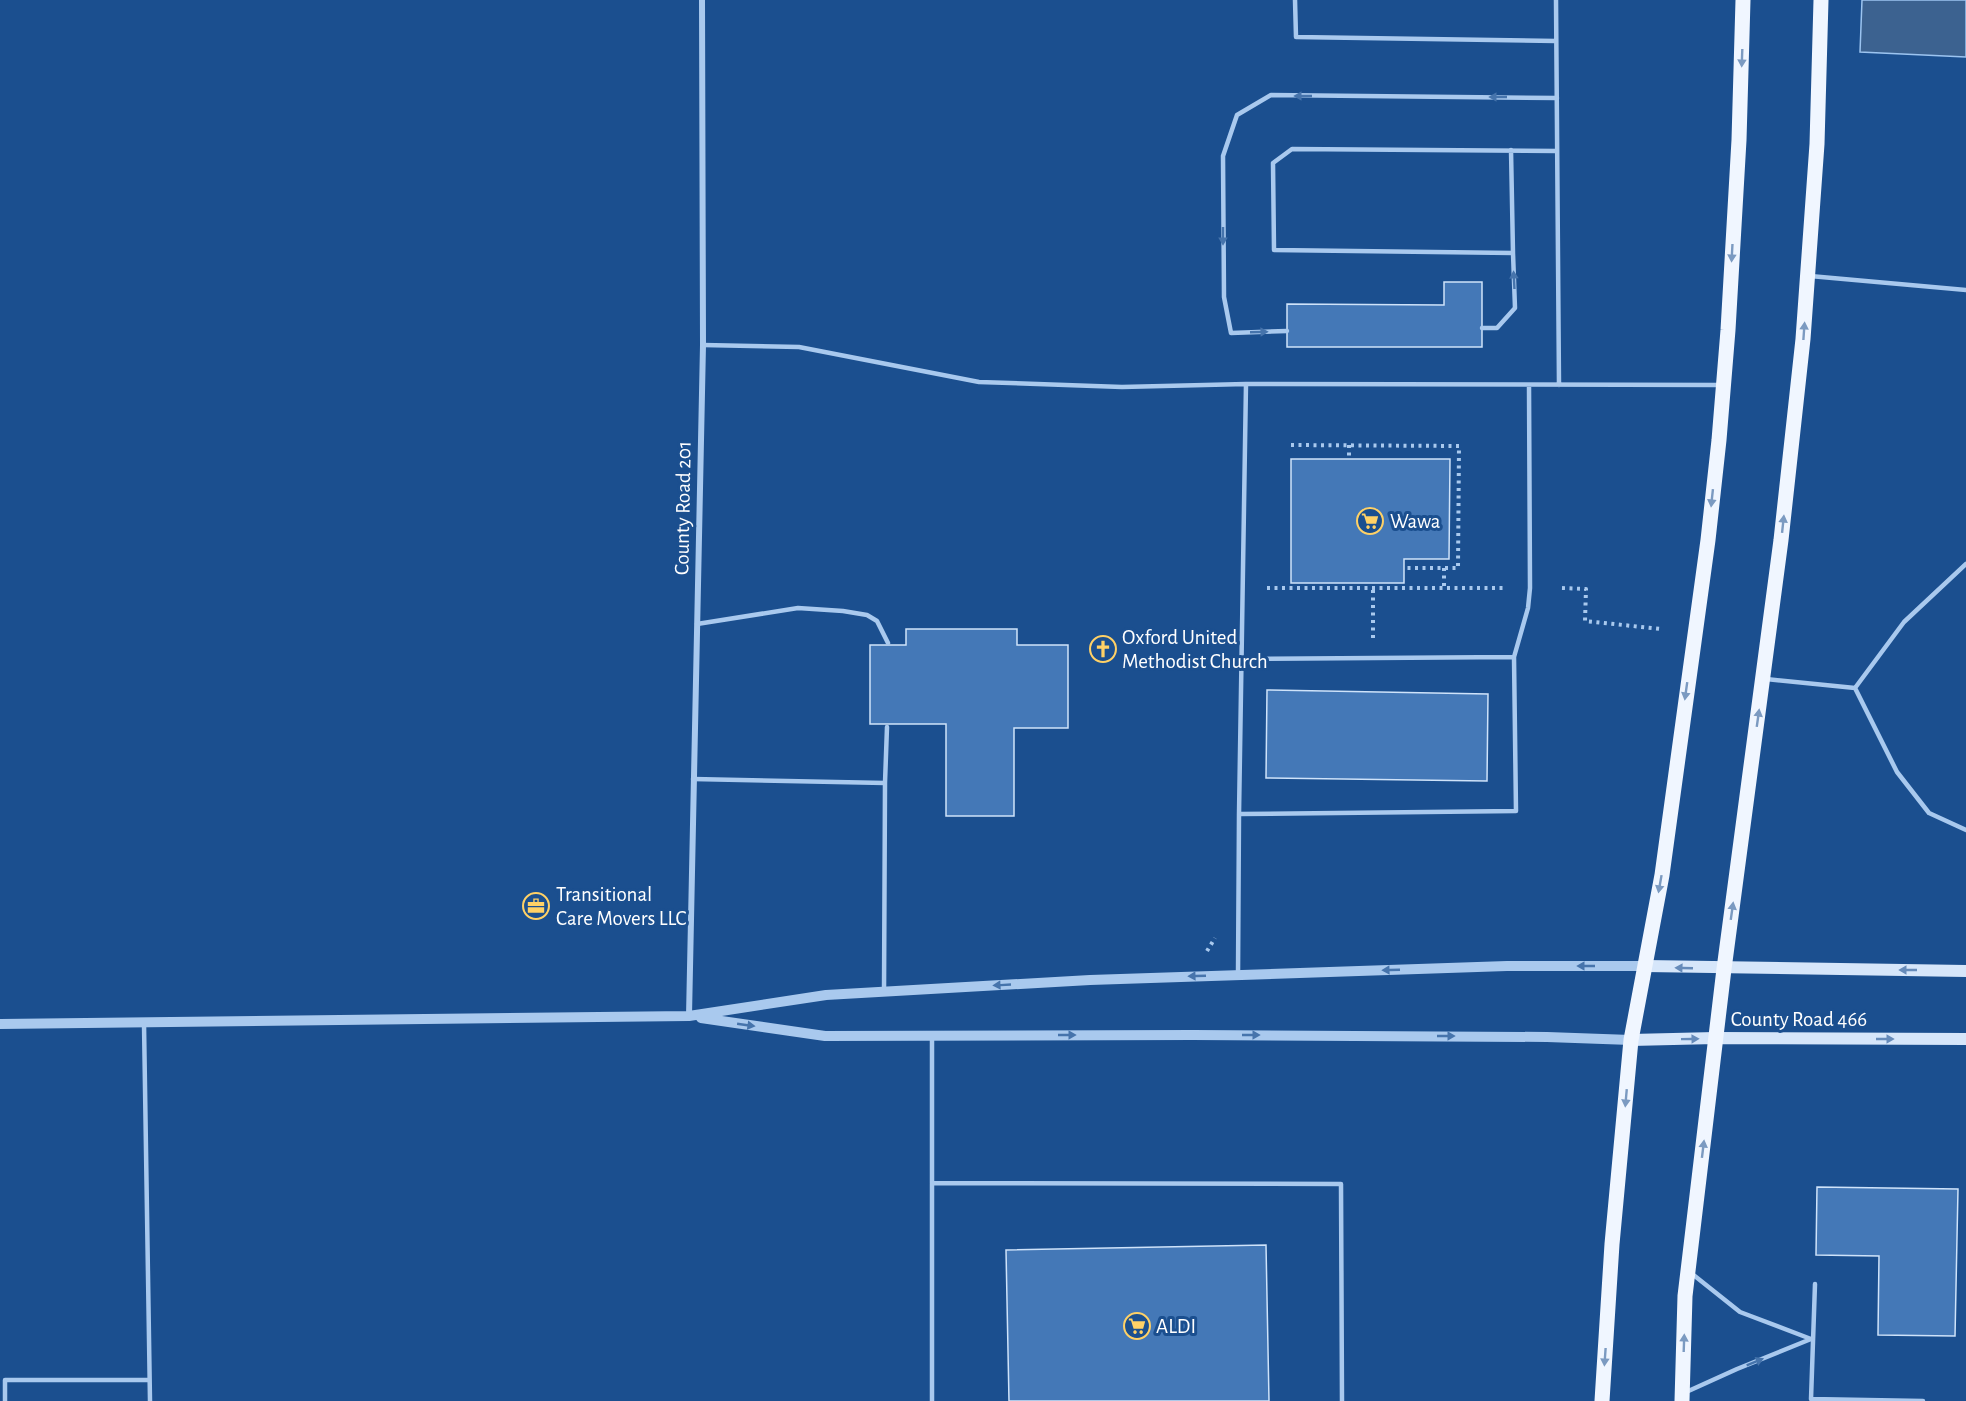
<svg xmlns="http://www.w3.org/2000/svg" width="1966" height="1401" viewBox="0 0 1966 1401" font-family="'Alegreya Sans',sans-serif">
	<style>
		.water { fill: #3c6290; stroke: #9cc4f0; stroke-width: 1.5 }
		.building { fill: #4478b7; stroke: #cfe3fa; stroke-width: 1.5 }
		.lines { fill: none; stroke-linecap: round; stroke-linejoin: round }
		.path { stroke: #a9c9ee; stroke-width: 4; stroke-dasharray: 3 4.5; stroke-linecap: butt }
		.service { stroke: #a9c9ee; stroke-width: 4.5 }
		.minor { stroke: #a9c9ee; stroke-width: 6 }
		.tertiary { stroke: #a9c9ee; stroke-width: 10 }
		.secondary { stroke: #d6e6fa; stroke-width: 12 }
		.primary { stroke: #f0f6ff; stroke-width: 15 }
		.oneway { fill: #7b9ac1 }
		.oneway2 { fill: #4674ac }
		.oneway3 { fill: #668bba }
		.labels { text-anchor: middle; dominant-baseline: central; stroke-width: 6; stroke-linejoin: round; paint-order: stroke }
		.street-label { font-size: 21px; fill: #fff; stroke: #1b4f8f }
		.poi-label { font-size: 21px; fill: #fff; stroke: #1b4f8f; text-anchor: start }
	</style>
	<rect width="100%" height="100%" fill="#1b4f8f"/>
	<!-- water -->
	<path class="water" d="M1862 0H1966V57L1860 52Z"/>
	<!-- building -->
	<path class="building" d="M1444 282H1482V347H1287V304L1444 305Z
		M1291 459H1450L1449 559H1404V583H1291Z
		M906 629H1017V645H1068V728H1014V816H946V724H870V645H906Z
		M1267 690 1488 694 1487 781 1266 778Z
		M1817 1187 1958 1189 1955 1336 1878 1335 1879 1256 1816 1255Z
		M1266 1245 1269 1401H1009L1006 1250Z"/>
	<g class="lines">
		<!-- path -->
		<path class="path" d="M1291 445 1459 446 1458 568H1404
			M1349 445V459
			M1444 568V588
			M1267 588H1506
			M1562 588 1586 589 1585 621 1661 629
			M1373 638V588
			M1207 951 1215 938"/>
		<!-- service -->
		<path class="service" d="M1295 0 1296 37 1556 41
			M1556 0 1559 385
			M1511 150 1513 253 1274 250 1273 163 1292 149 1557 151
			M1810 276 1966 290
			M1482 328H1497L1515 308 1513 253
			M1287 331 1231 333 1224 297 1223 156 1237 115 1271 95 1557 98
			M703 345 799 347 979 382 1122 387 1246 384
			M697 624 798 608 843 611 867 615 877 621 888 643
			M1241 659 1514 657
			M1766 679 1855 688
			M1855 688 1897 772 1929 813 1966 830
			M1855 688 1904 622 1966 564
			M693 779 885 783 884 992
			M885 783 887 727
			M1239 814 1516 811 1514 657 1528 608 1530 588 1529 385
			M1238 975 1239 814 1246 384 1720 385
			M144 1024 150 1401
			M932 1035V1401
			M932 1183 1341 1184 1342 1401
			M1815 1284 1811 1399 1923 1401
			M1684 1393 1737 1369 1811 1339 1740 1312 1691 1273
			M5 1401V1380H149"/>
		<!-- minor -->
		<path class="minor" d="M689 1016 703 345 702 0"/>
		<!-- tertiary -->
		<path class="tertiary" d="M701 1018 825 1036 1193 1035 1547 1037 1631 1040
			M0 1024 689 1016 826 995 1090 980 1507 966H1645"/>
		<!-- secondary -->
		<path class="secondary" d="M1645 966 1966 971
			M1631 1040 1715 1038 1966 1039"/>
		<!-- primary -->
		<path class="primary" d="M1602 1401 1612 1244 1631 1040 1662 875 1708 540 1719 440 1728 330 1739 140 1743 0
			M1682 1401 1685 1296 1724 969 1781 540 1803 339 1817 144 1821 0"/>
	</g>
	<!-- one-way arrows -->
	<defs><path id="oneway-solid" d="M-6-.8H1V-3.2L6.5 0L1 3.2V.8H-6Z" transform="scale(1.5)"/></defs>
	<g class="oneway">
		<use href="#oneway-solid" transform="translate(1742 58) rotate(92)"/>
		<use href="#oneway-solid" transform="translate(1732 253) rotate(93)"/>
		<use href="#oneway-solid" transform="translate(1804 331) rotate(-86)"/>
		<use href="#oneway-solid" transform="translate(1712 498) rotate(96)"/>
		<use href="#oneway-solid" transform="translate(1783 524) rotate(-84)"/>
		<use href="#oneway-solid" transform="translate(1686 691) rotate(98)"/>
		<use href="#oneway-solid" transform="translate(1758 718) rotate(-82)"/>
		<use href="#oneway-solid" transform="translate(1660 884) rotate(100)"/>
		<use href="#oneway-solid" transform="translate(1732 911) rotate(-82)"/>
		<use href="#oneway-solid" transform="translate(1626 1098) rotate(95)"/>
		<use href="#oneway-solid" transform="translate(1703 1149) rotate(-83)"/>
		<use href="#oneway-solid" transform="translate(1684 1343) rotate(-88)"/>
		<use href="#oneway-solid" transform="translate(1605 1357) rotate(94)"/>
	</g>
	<g class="oneway2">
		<use href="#oneway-solid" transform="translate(1303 96) rotate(-180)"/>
		<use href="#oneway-solid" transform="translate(1498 97) rotate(-180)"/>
		<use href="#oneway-solid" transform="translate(1223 236) rotate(90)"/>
		<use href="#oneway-solid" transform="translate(1514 280) rotate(-93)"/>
		<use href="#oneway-solid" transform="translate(1259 332) rotate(-2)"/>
		<use href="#oneway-solid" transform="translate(1586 966) rotate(-180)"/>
		<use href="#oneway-solid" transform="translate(1391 970) rotate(178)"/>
		<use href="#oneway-solid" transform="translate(1197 976) rotate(178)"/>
		<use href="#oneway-solid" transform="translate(1002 985) rotate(177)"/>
		<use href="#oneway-solid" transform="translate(746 1025) rotate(8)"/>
		<use href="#oneway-solid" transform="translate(1067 1035)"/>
		<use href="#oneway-solid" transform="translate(1251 1035)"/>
		<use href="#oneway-solid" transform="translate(1446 1036)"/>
		<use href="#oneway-solid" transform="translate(1755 1362) rotate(-22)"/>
	</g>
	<g class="oneway3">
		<use href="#oneway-solid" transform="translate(1684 968) rotate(-178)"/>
		<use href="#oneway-solid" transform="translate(1908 970) rotate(-180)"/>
		<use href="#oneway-solid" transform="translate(1690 1039) rotate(-1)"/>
		<use href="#oneway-solid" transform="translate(1885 1039)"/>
	</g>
	<!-- icons -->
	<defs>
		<symbol id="supermarket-ring" viewBox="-11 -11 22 22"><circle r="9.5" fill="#1b4f8f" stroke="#ffd166" stroke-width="1.5"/><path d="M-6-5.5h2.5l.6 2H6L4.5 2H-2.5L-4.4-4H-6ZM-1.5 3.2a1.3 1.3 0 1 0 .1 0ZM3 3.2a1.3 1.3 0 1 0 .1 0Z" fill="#ffd166"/></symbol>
		<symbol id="church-ring" viewBox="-11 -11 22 22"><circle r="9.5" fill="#1b4f8f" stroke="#ffd166" stroke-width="1.5"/><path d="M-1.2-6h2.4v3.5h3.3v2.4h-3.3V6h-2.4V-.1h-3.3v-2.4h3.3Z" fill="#ffd166"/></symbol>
		<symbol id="office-ring" viewBox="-11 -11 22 22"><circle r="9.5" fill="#1b4f8f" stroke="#ffd166" stroke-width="1.5"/><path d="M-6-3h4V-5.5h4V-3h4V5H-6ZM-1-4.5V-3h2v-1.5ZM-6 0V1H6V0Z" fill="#ffd166"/></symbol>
	</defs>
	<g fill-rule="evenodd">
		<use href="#supermarket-ring" x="1355" y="506" width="30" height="30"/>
		<use href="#church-ring" x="1088" y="634" width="30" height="30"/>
		<use href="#office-ring" x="521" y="891" width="30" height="30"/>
		<use href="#supermarket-ring" x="1122" y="1311" width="30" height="30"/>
	</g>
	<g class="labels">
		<!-- street labels -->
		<g class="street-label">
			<text transform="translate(683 508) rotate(-89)">County Road 201</text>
			<text x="1799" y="1019">County Road 466</text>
		</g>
		<!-- poi labels -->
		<g class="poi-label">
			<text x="1390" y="521">Wawa</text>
			<text x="1122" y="637">Oxford United<tspan x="1122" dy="24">Methodist Church</tspan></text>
			<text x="556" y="894">Transitional<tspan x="556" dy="24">Care Movers LLC</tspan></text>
			<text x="1156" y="1326">ALDI</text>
		</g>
	</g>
</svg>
